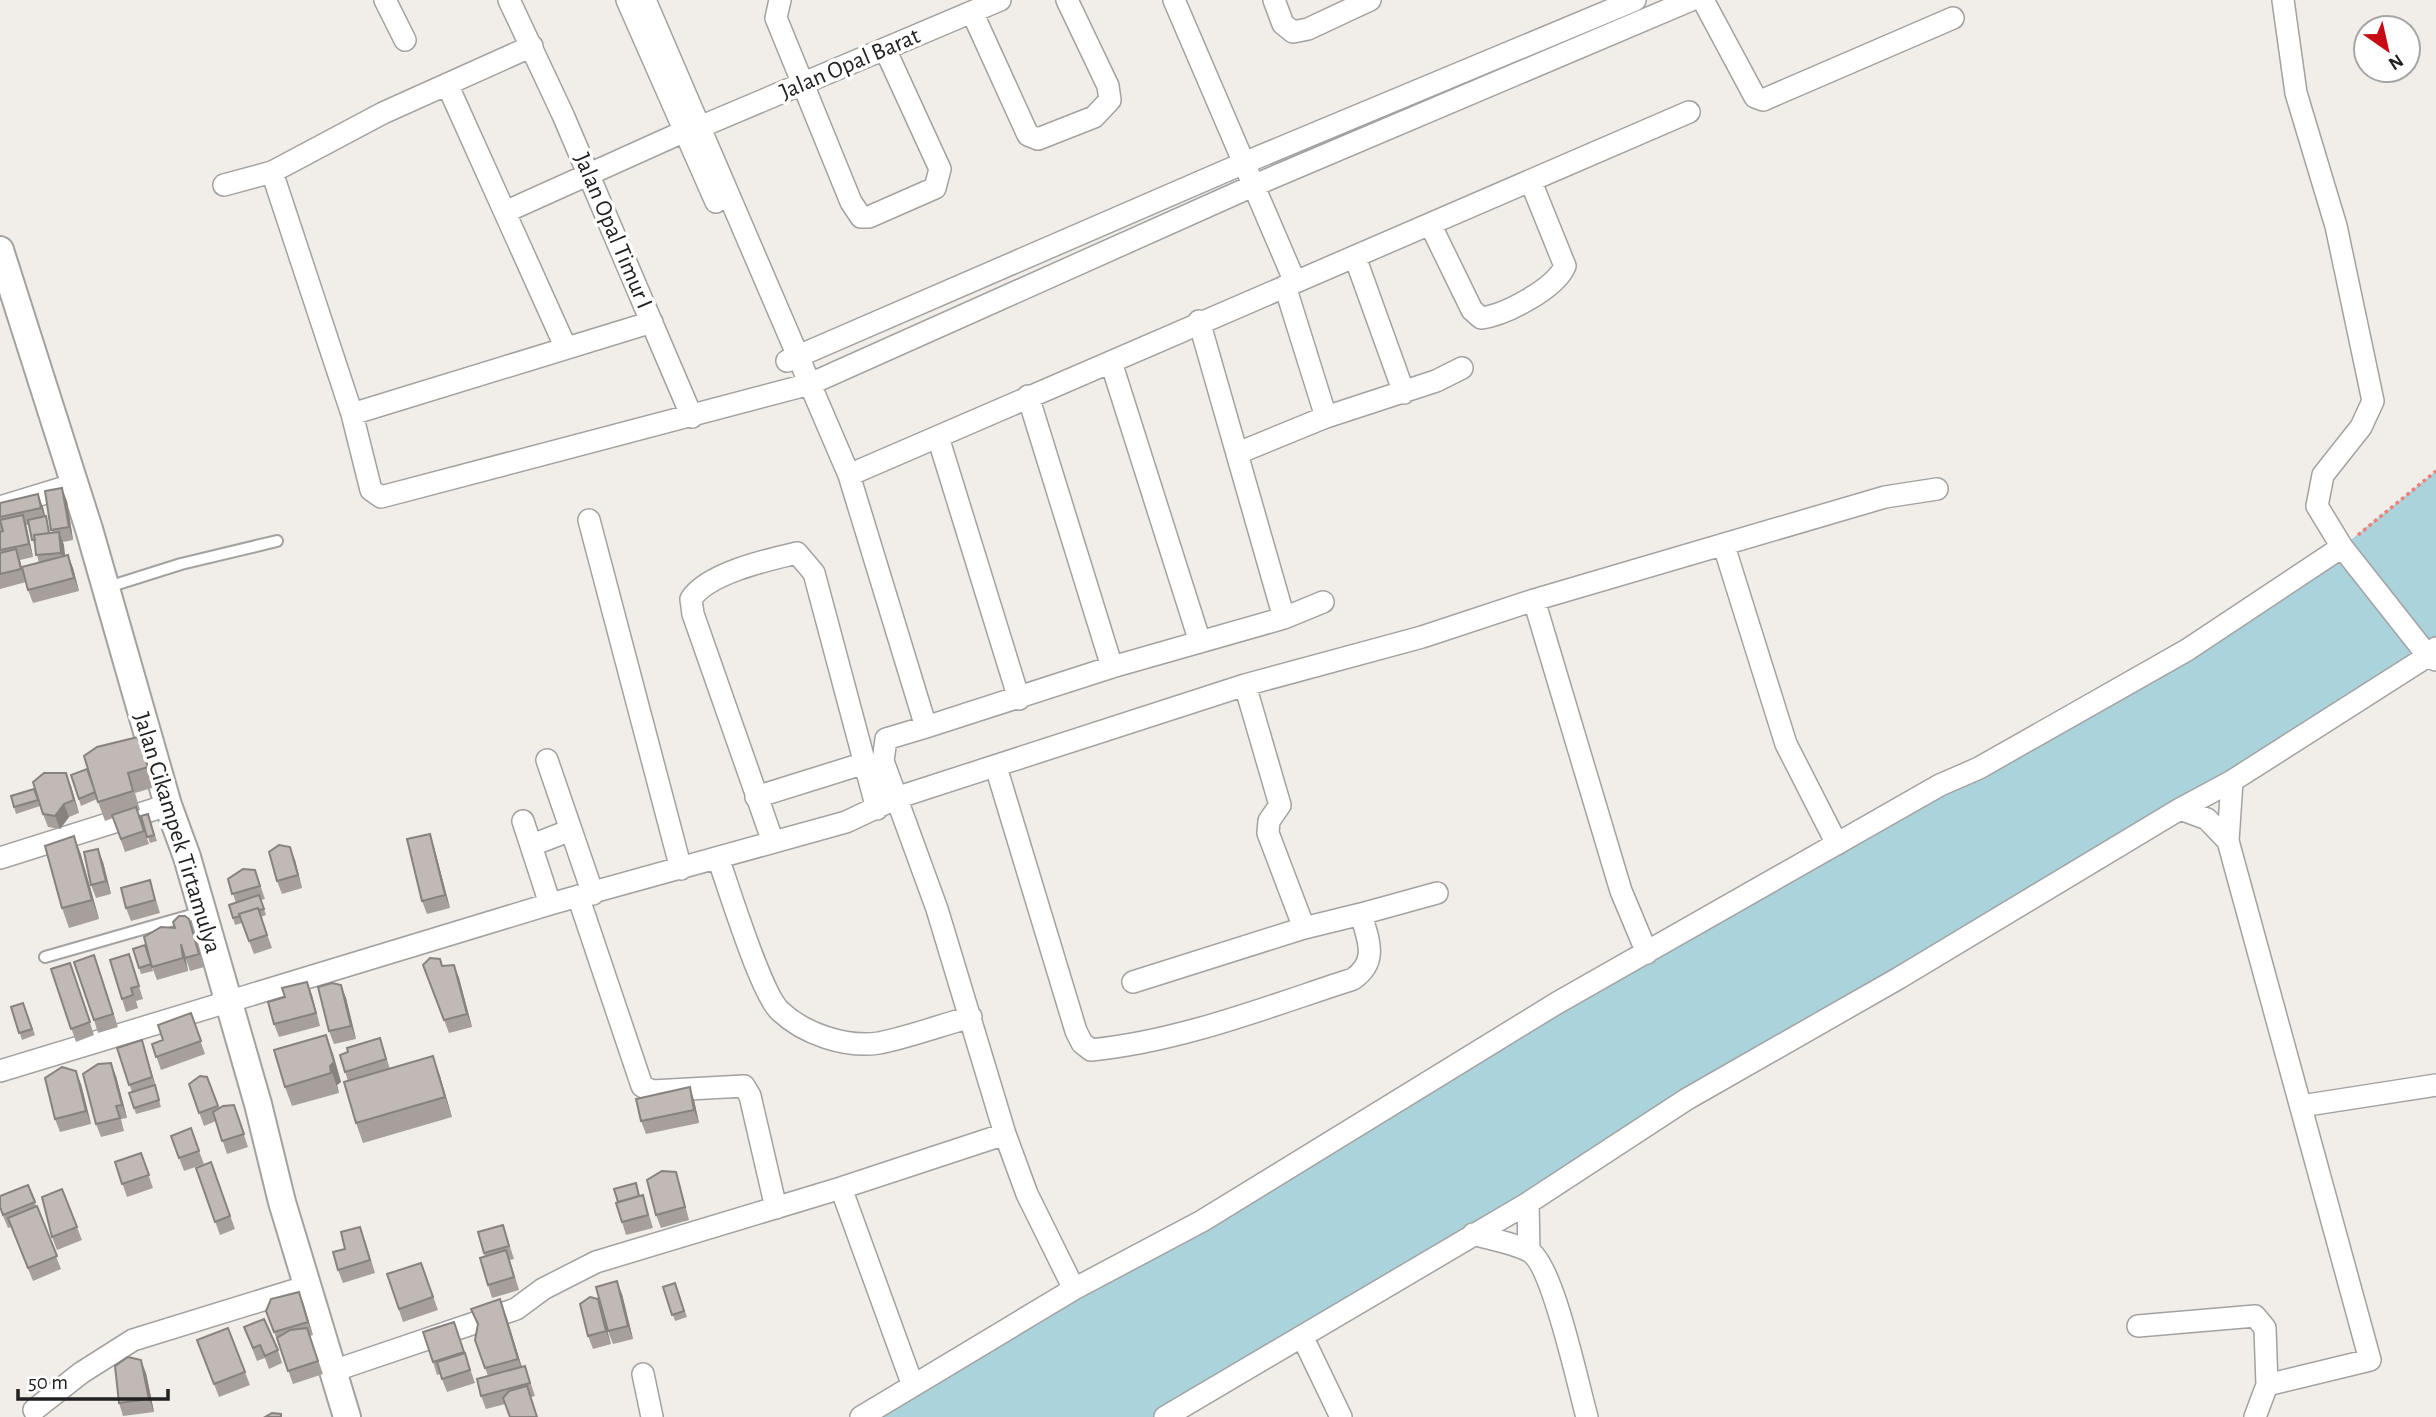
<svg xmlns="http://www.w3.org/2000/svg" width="2436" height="1417" viewBox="0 0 2436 1417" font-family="'Alegreya Sans',sans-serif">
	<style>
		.water { fill: #abd3dc }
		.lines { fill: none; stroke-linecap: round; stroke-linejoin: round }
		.service-casing { stroke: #a2a2a2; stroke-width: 14 }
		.minor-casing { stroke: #a2a2a2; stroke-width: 24 }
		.tertiary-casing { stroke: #a2a2a2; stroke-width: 30 }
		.path { stroke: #f37d77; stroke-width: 3.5; stroke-dasharray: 3.5 3.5; stroke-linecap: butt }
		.service { stroke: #fff; stroke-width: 10 }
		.minor { stroke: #fff; stroke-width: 21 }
		.tertiary { stroke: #fff; stroke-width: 26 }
		.wall { fill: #a69f9c }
		.shaded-wall { fill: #87827f }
		.building { fill: #c1b9b5; stroke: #87827f; stroke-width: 2 }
		.labels { text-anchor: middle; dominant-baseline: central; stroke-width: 7; stroke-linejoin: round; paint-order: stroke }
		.street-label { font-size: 24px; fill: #212121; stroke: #fff }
	</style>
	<rect width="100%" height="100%" fill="#f1ede8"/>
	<!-- water -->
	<path class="water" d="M2436 471V648L1165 1417H859L2342 547Z"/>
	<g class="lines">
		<defs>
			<path id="service" d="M105 588 181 564 277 541
				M45 957 202 912"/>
			<path id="minor" d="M385 0 405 40
				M509 0 563 115 692 417
				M627 0 716 202
				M645 0 849 475 926 727
				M780 0 776 18 851 202 861 217H869L935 188 940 169 885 49
				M1174 0 1295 282
				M1274 0 1283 24 1293 32 1308 29 1370 0
				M1703 0 1755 97 1763 100 1953 18
				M972 12 1028 135 1038 139 1094 117 1110 100 1108 86 1067 0
				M447 84 565 346
				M272 172 352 414 371 490 381 497 810 384 1255 185 1691 0
				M224 185 272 172 383 113 532 46
				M505 212 685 131 700 127 1000 0
				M1431 226 1472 310 1481 318C1505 315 1555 289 1565 266L1531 182
				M1355 257 1404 393
				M1285 286 1326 417
				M1199 321 1284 618
				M787 361 1244 163 1635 0
				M1111 362 1200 642
				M1028 396 1112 667
				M352 414 652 322
				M938 437 1019 699
				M1238 453 1326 417 1436 381 1462 368
				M849 475 1689 112
				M0 507 72 485
				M589 520 681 869
				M1724 546 1786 744 1837 844
				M2342 547 2428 656 2436 660
				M1534 600 1621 891 1647 953
				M547 760 593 894
				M996 767 1076 1031 1082 1043 1091 1050C1181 1041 1267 1007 1353 979 1379 961 1368 940 1361 914L1304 928 1268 833 1269 821 1280 805 1245 685
				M2232 781 2228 841 2370 1360 2267 1385 2255 1417
				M756 797 865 763
				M2180 809 2207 819 2228 841
				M523 821 550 904
				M773 842 693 614 691 599C708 573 767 560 797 553L814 573 877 809
				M532 845 571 830
				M0 858 168 805
				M718 858C729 888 761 994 780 1011 804 1034 846 1048 879 1043 910 1037 941 1025 971 1017
				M578 896 642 1086 652 1091 744 1086 750 1096 776 1208
				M1361 914 1437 893
				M1133 982 1304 928
				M0 1071 550 904 846 822 899 797 1245 685 1422 637 1534 600 1885 497 1937 489
				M2301 1106 2436 1085
				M841 1188 913 1386
				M1528 1203 1529 1251
				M1473 1234C1490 1239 1513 1243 1529 1251 1553 1264 1578 1386 1587 1417
				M1074 1289 1027 1194 1005 1134 937 909 883 761 886 739 926 727 1112 667 1284 618 1323 602
				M2138 1326 2255 1316 2265 1328 2267 1385
				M1303 1338 1341 1417
				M333 1371 516 1309 543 1289 596 1262 841 1188 1005 1134
				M643 1374 652 1417
				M34 1410 81 1373 133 1340 308 1286
				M861 1417 1074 1289 1202 1221 1557 1003 1940 785 1979 768 2187 650 2342 547 2317 506 2323 475 2361 427 2373 401 2336 226 2296 93 2283 0
				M1165 1417 1528 1203 1687 1099 1899 978 2180 809 2232 781 2428 656 2436 648"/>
			<path id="tertiary" d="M0 250 89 529 168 805 187 857 258 1104 282 1202 347 1417"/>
		</defs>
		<!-- service casing -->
		<use href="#service" class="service-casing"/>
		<!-- minor casing -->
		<use href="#minor" class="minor-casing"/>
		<!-- tertiary casing -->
		<use href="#tertiary" class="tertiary-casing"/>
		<!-- path -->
		<path class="path" d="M2358 535 2436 471"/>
		<!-- service -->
		<use href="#service" class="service"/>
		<!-- minor -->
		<use href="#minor" class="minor"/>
		<!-- tertiary -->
		<use href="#tertiary" class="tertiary"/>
	</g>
	<!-- wall -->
	<path class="wall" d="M67 501 73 540 63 542 65 556 73 568 79 591 33 603 28 590 39 563 29 525H26L33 557 20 560 26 582 0 589V503L43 507 50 533H53L51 530Z
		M145 756 155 787 135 793 140 810 138 811 149 844 125 852 113 818 105 821 98 802Z
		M87 769 97 799 81 806 71 775Z
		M71 786 79 813 69 817 60 829 48 827 43 814Z
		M34 789 40 806 16 814 11 796Z
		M148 814 157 841 150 843 141 816Z
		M74 836 81 855 99 919 69 928 62 908Z
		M434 847 450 908 427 914 422 901Z
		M295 860 302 888 282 894 277 881Z
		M103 862 111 894 96 898 91 885Z
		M255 870 265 899 261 900 266 915 261 917 272 948 254 954 242 923 235 925 233 918 236 903 228 879Z
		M150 880 160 913 131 921 126 908Z
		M189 919 204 967 190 971 186 959 188 971 157 980 152 967 175 928Z
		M145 945 153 971 141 974 133 949Z
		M129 954 143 999 136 1001 138 1008 126 1012 122 999Z
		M70 963 94 1035 76 1042 51 969Z
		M423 965H454L459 978 472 1027 449 1033Z
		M99 968 118 1027 98 1033 94 1020Z
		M307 982 320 1026 279 1037 274 1024 285 997Z
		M341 985 346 998 356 1039 334 1044 329 1031Z
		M23 1003 35 1035 22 1040 11 1007Z
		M191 1013 205 1054 161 1070 152 1044 163 1040Z
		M326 1035 333 1054 341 1082 337 1085 339 1093 292 1106 285 1087Z
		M380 1038 390 1069 440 1076 452 1117 363 1143 356 1123 348 1081 340 1055Z
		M142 1040 146 1053 161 1107 136 1114 129 1093 132 1092 117 1048Z
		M116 1076 127 1118 121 1119 124 1131 101 1137 96 1124Z
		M207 1077 219 1108 234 1105 248 1147 227 1154 216 1121 204 1126 189 1084Z
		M81 1084 91 1124 60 1132 55 1119Z
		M694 1100 699 1123 646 1134 641 1121Z
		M171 1136 199 1151 204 1164 184 1171Z
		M141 1153 153 1188 127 1197 115 1162Z
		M211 1162 235 1229 220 1235 196 1168Z
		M28 1185 61 1269 33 1281 11 1227 8 1228 1 1211Z
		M680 1185 689 1220 661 1228 656 1215Z
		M62 1189 82 1240 57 1250 52 1237Z
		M643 1195 653 1228 626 1235 622 1222 640 1196Z
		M503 1225 514 1259 510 1260 519 1290 492 1298 488 1285 485 1257 484 1253Z
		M365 1240 375 1273 343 1283 338 1270Z
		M421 1263 438 1310 403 1322 387 1274Z
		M675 1283 687 1317 675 1321 663 1287Z
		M299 1292 313 1335 310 1336 323 1374 293 1384 279 1345 266 1311Z
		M622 1294 633 1339 613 1344 608 1331Z
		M500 1299 522 1367 525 1366 535 1396 486 1409 481 1396 488 1376 475 1340 478 1326 471 1309Z
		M598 1299 611 1344 593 1349 588 1336Z
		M454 1322 475 1383 447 1392 440 1374 437 1375 433 1362Z
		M244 1327 278 1350 282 1363 269 1369 265 1358 257 1361Z
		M228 1328 250 1385 219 1397 197 1340Z
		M146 1373 154 1412 123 1416 119 1403Z"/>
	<!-- shaded-wall -->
	<path class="shaded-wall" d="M62 488 67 501 73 540 69 527Z
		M38 494 43 507 46 521 41 508Z
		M23 515 27 528 33 557 29 544Z
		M59 532 64 545 66 566 61 553Z
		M68 555 73 568 79 591 74 578Z
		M66 773 71 786 79 813 74 800Z
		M64 804 69 817 60 829 55 816Z
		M430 834 434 847 450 908 445 895Z
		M74 836 81 855 99 919 92 900Z
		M290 847 295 860 302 888 298 875Z
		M98 849 103 862 111 894 106 881Z
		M181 944 185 957 188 971 183 958Z
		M454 965 459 978 472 1027 467 1014Z
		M307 982 312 995 320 1026 316 1013Z
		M341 985 346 998 356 1039 351 1026Z
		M326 1035 333 1054 341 1082 337 1085 339 1093 330 1066Z
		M142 1040 146 1053 157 1090 152 1077Z
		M433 1056 440 1076 452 1117 445 1097Z
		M111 1063 116 1076 127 1118 122 1105Z
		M76 1071 81 1084 91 1124 86 1111Z
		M690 1087 694 1100 699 1123 694 1110Z
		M617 1281 622 1294 633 1339 628 1326Z
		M299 1292 304 1305 313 1335 308 1322Z
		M500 1299 507 1318 525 1378 518 1359Z
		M598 1299 602 1312 611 1344 606 1331Z
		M141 1360 146 1373 154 1412 149 1399Z"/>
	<!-- building -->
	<path class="building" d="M62 488 69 527 51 530 45 491Z
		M38 494 41 508 0 517V503Z
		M23 515 29 544 0 550V532L3 531 0 520Z
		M46 516 49 533 34 535 35 540H32L28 520Z
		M59 532 61 553 36 555 34 535Z
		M16 549 21 569 0 574V553Z
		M68 555 74 578 28 590 22 567Z
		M138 737 148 767 128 773 133 791 98 802 84 756 97 747Z
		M87 769 95 792 79 799 71 775Z
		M44 773H66L74 800 64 804 55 816 43 814 33 782Z
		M34 789 38 800 14 807 11 796Z
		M136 807 144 831 121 839 112 815Z
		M148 814 154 835 147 837 141 816Z
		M430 834 445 895 422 901 407 839Z
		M74 836 92 900 62 908 45 846Z
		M279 845 290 847 298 875 277 881 269 852Z
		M98 849 106 881 91 885 84 852Z
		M243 869 255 870 260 886 232 894 228 879Z
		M150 880 155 900 126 908 121 888Z
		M259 895 264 909 259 910 258 908 239 914 240 916 233 918 229 905Z
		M258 908 267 935 249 941 239 914Z
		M179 916H185L189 919 199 954 185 958 181 944 183 958 152 967 144 937 161 927 175 928 173 922Z
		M145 945 151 964 139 968 133 949Z
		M129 954 139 986 131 988 133 995 122 999 110 960Z
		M94 955 113 1014 94 1020 74 962Z
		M430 958 440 959 442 966 454 965 467 1014 444 1020 423 965Z
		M70 963 90 1022 71 1029 51 969Z
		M307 982 316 1013 274 1024 268 1002 285 997 282 988Z
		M332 983 341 985 351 1026 329 1031 318 987Z
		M23 1003 32 1029 19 1033 11 1007Z
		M191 1013 201 1041 156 1057 152 1044 163 1040 158 1025Z
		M326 1035 334 1062 330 1066 331 1073 285 1087 274 1050Z
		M380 1038 386 1059 345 1072 340 1055 348 1052 347 1048Z
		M142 1040 152 1077 129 1085 117 1048Z
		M433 1056 445 1097 356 1123 344 1082Z
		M111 1063 122 1105 116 1106 120 1118 96 1124 83 1074 98 1064Z
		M62 1067 76 1071 86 1111 55 1119 45 1078Z
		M200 1076 207 1077 218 1106 199 1113 189 1084Z
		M155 1085 159 1100 134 1108 129 1093Z
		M690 1087 694 1110 641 1121 636 1099Z
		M234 1105 244 1134 222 1141 213 1112 223 1106Z
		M191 1128 199 1151 179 1158 171 1136Z
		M141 1153 149 1175 122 1184 115 1162Z
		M211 1162 230 1216 215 1222 196 1168Z
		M662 1171 676 1172 685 1207 656 1215 647 1180Z
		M636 1183 639 1196 618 1202 614 1189Z
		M28 1185 35 1202 3 1215 0 1207V1196Z
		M62 1189 77 1227 52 1237 42 1197Z
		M643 1195 648 1215 622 1222 616 1203Z
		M37 1206 57 1256 28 1268 8 1218Z
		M503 1225 509 1246 484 1253 478 1232Z
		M360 1227 370 1260 338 1270 333 1252 345 1249 341 1232Z
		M506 1250 514 1277 488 1285 480 1258Z
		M421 1263 433 1297 399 1309 387 1274Z
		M617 1281 628 1326 608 1331 596 1287Z
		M675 1283 684 1311 672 1315 663 1287Z
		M299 1292 308 1322 274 1332 266 1311 271 1299Z
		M590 1297 598 1299 606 1331 588 1336 580 1304Z
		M500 1299 518 1359 485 1368 475 1340 478 1324 471 1309Z
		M264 1319 278 1350 265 1356 260 1345 253 1348 244 1327Z
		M454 1322 464 1352 433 1362 423 1332Z
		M228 1328 245 1372 214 1384 197 1340Z
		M307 1328 318 1361 288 1371 277 1338 290 1330Z
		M465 1353 470 1370 442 1379 437 1362Z
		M128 1357 141 1360 149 1399 119 1403 115 1366Z
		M525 1366 530 1383 481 1396 477 1379Z
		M527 1386 537 1417H510L503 1398 509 1391Z
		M272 1413 281 1414V1417H265Z"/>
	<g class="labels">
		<!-- street labels -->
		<g class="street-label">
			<text transform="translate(850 64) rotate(-23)">Jalan Opal Barat</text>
			<text transform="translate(613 231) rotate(67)">Jalan Opal Timur I</text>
			<text transform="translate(177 833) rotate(73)">Jalan Cikampek Tirtamulya</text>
		</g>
	</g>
	<!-- north arrow -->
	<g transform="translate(2387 49) rotate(146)"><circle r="33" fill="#ffffff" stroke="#a6a6a6" stroke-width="2"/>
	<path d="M0-5L12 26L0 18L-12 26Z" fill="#c80a14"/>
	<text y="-10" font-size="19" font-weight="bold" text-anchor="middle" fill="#212121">N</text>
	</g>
	<!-- scale -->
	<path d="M18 1389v10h150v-10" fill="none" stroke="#212121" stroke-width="3.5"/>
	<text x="28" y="1389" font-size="21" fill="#212121" stroke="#ffffff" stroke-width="5" paint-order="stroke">50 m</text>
</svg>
